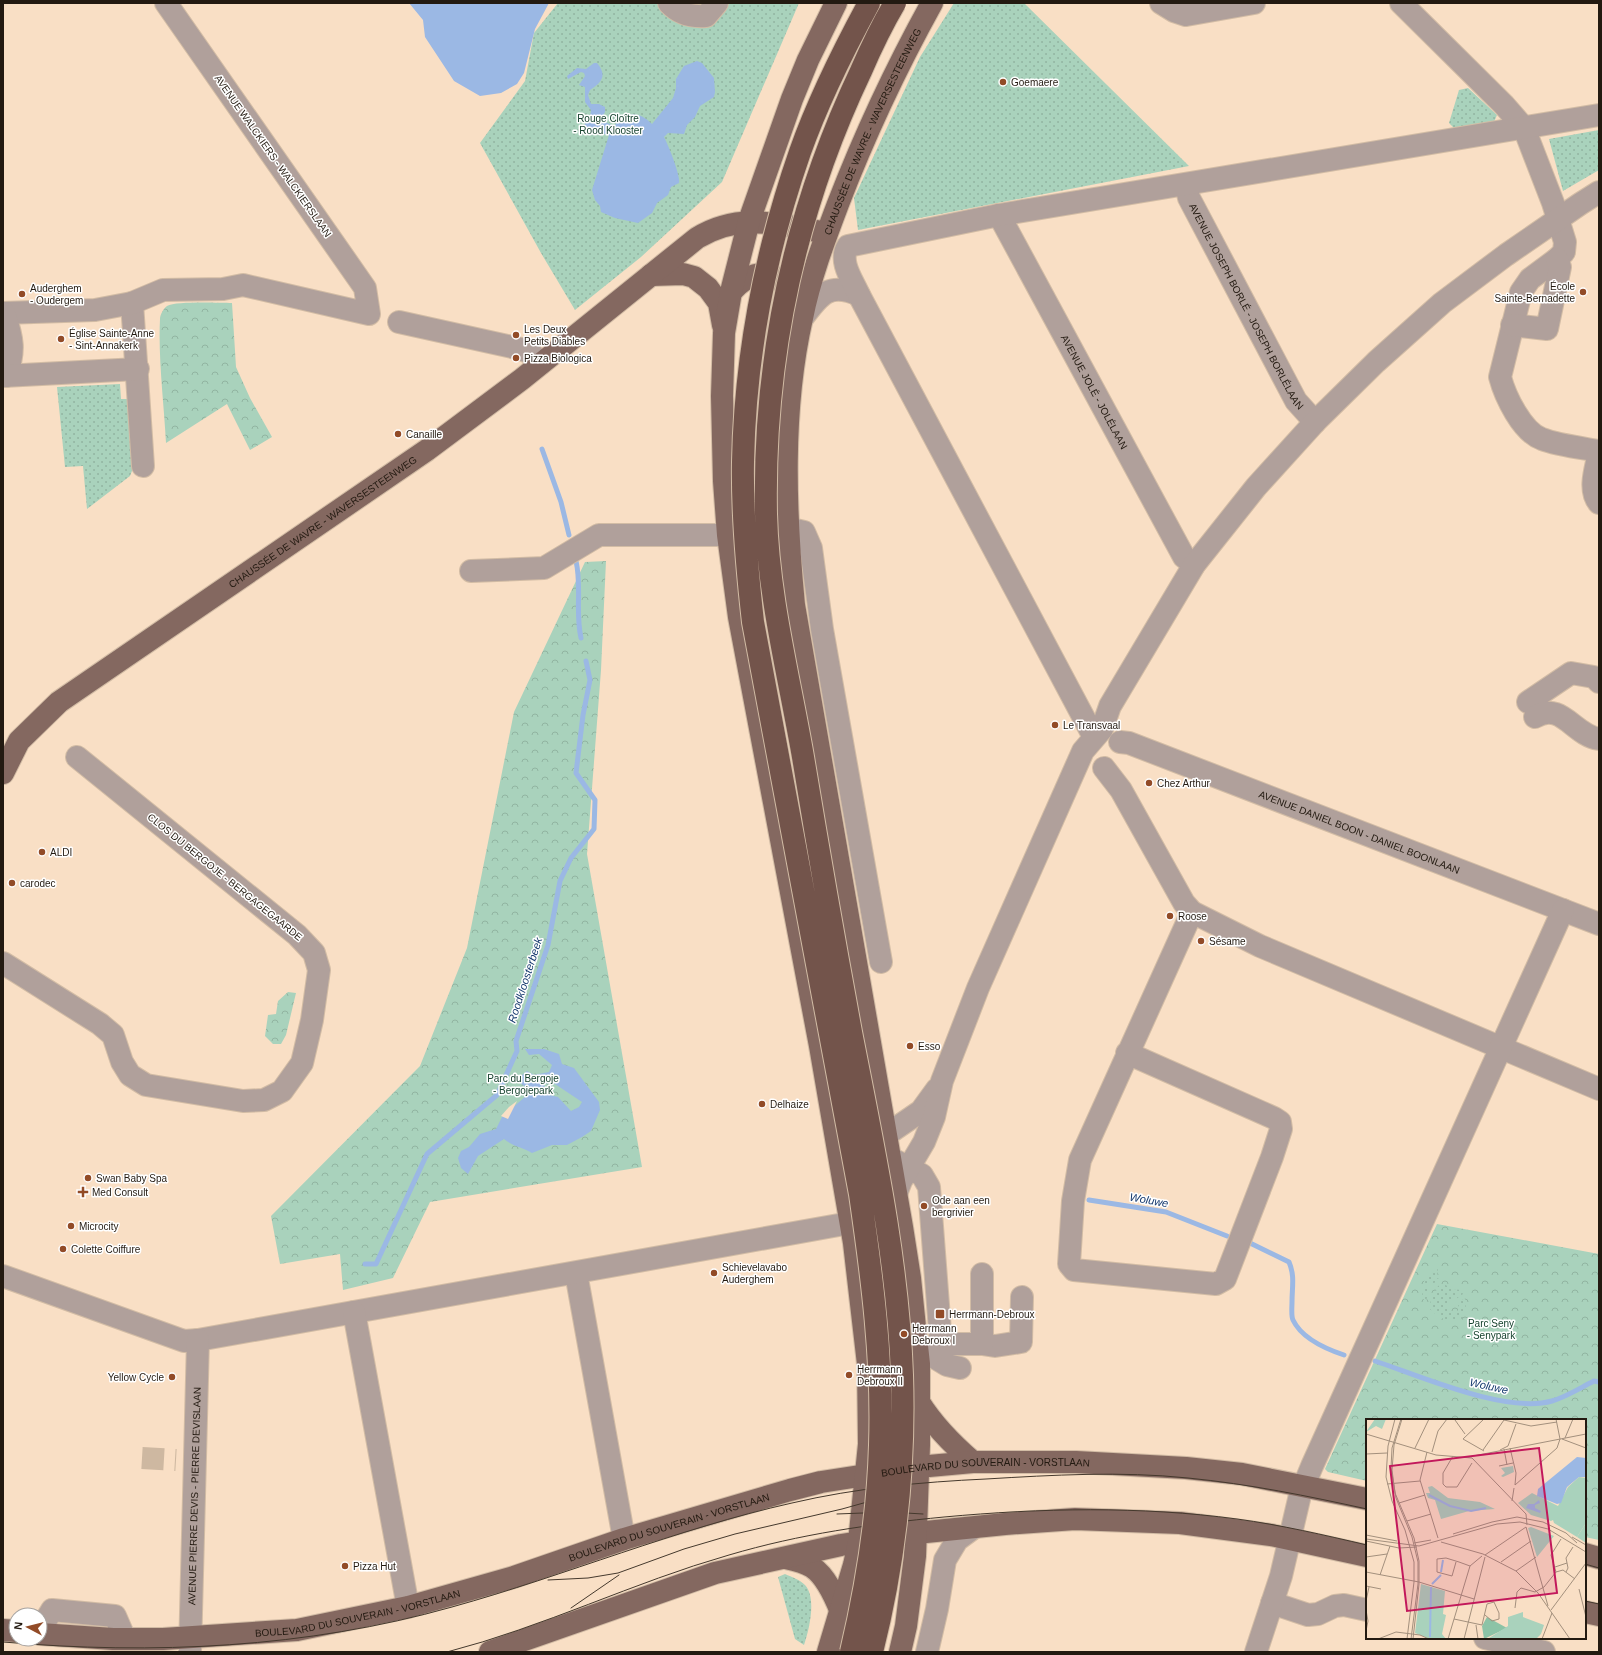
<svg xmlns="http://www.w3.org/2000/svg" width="1602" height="1655" viewBox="0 0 1602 1655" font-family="Helvetica,sans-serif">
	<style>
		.park { fill: url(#park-crowns) }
		.garden { fill: url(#garden-dots) }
		.water { fill: #9bb8e4; fill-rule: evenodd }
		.pier { fill: #f9dfc5 }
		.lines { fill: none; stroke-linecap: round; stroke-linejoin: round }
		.stream { stroke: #9bb8e4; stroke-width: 5 }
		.minor-tunnel { stroke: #ceb8a1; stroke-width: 22; stroke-dasharray: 22 11; stroke-linecap: butt }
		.minor-casing { stroke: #d2bca5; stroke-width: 24 }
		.major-casing { stroke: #d2bca5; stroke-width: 24 }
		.minor { stroke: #b0a09b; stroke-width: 22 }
		.major { stroke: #846860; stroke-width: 22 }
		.tram { stroke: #45392d; stroke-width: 1 }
		.highway-bridge-casing { stroke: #d2bca5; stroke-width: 24; stroke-linecap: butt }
		.highway-bridge { stroke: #73544b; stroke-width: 22 }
		.poi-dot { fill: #924b27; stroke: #fff; stroke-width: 1.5 }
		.labels { text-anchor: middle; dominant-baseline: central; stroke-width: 3; stroke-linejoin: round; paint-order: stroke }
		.poi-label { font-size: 10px; fill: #231a11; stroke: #fff; text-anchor: start }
		.park-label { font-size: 10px; fill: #17432f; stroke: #fff }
		.street-label { font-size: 10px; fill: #231a11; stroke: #fff }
		.water-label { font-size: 11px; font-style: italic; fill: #15396e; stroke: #fff }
		.inset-river { fill: none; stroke: #9bb8e4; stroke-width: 2 }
		.inset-road { fill: none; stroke: #a3907d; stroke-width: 1 }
		.view { fill: #c2185b; fill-opacity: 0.15; stroke: #c2185b; stroke-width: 2 }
		.inset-edge { fill: none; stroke: #231a11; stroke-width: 2 }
	</style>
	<defs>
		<pattern id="park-crowns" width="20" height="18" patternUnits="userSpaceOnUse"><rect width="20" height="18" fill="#a9d2bc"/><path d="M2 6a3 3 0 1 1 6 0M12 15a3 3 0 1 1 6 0" fill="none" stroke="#91b4a1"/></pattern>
		<pattern id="garden-dots" width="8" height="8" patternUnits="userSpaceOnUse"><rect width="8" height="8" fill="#a9d2bc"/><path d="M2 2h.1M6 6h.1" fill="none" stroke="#91b4a1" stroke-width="1.8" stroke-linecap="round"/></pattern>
	</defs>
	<rect width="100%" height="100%" fill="#f9dfc5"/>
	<!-- park -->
	<path class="park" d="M232 303 236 367 250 398 272 437 250 450 227 404 166 443C164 404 158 358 160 319 160 315 163 309 167 306 176 301 219 303 232 303Z
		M606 561 601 670 587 854 642 1167 430 1202 393 1278 343 1290 340 1254 280 1264 271 1216 420 1066 467 948 514 712 585 562Z
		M288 992 296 993 286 1035 281 1044H273L265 1036 268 1015 276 1014 278 1001Z
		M1437 1224 1599 1254V1540L1585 1537V1420H1367V1481L1328 1472 1325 1469Z"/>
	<!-- garden -->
	<path class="garden" d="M558 3H799L722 182 641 257 575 310 541 253 480 143 525 81 534 33Z
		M954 3H1024L1189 166 858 230 854 198 920 57Z
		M1468 88 1497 115 1494 122 1455 129 1449 123 1459 90Z
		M1599 130V170L1563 191 1549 139Z
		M120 384 121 399H131L135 463 130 476 87 509 83 466 65 467 57 387Z
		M1438 1266 1437 1278 1441 1280 1429 1285 1426 1303 1422 1297 1424 1281Z
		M1444 1284 1452 1289 1461 1290 1463 1294 1449 1304 1448 1312 1453 1314 1457 1313 1459 1307 1457 1303 1465 1298 1466 1310 1462 1320C1449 1324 1437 1317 1429 1308L1433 1292 1436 1291 1438 1286Z
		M785 1574C792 1577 800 1580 805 1585 817 1598 809 1630 804 1645L795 1639 778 1577Z"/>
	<!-- water -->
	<path class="water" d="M409 3H549L535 29 524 73 517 84 501 93 480 96 454 81 425 37 423 20Z
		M697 61 702 63 714 78 715 92 714 97 700 106 695 117 687 125 684 134 668 133 664 137C668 144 681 177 679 183L671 187 668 195 657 203 652 213 638 223 615 218 601 212 600 206 595 200 592 190 609 135 589 131 584 127C585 121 591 118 591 110L585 102V87L579 85 585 76 584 73 581 72 568 79 567 76 577 68 586 69 594 63H597C608 76 601 83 590 90L588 95 591 104H599L605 107V112L601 119V123L605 122 614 126C626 112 638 110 652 124L673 98 676 88V79L684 66Z
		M525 1049H544L559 1054 562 1064 574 1068 599 1102 600 1110 591 1131 582 1137 567 1145H552L532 1153C522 1147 512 1146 504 1139L478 1156 468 1174 461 1168 458 1158 461 1151 469 1147 480 1134 496 1129 502 1117 526 1096 527 1088 516 1080 527 1071 534 1075 549 1072 552 1065 539 1054 529 1055ZM552 1082 582 1102 579 1107 571 1111 558 1097 542 1093 545 1084Z"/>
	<!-- pier -->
	<path class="pier" d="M517 1101 508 1119 501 1116 509 1107Z"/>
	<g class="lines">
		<!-- stream -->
		<path class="stream" d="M542 449 561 502 569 535
			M576 561C582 587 575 612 581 638
			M1089 1200 1166 1212 1227 1236
			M1250 1243 1289 1262C1295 1276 1292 1287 1292 1302 1292 1307 1291 1316 1293 1320 1302 1339 1326 1349 1344 1355
			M365 1264H376L427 1154 497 1095 517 1051 516 1041 548 945 560 881 571 858 594 829 595 800 576 773 583 715 590 680 586 661
			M1375 1361C1420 1376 1506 1414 1552 1401 1566 1397 1580 1388 1594 1381L1599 1382"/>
		<!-- minor-tunnel -->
		<path class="minor-tunnel" d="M142 1458 176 1460"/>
		<defs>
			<g id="minor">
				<path d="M669 3C679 14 692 17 706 16L717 3"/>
				<path d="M1161 3 1174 11 1186 15 1254 3"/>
				<path d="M1401 3 1504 105 1524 128 1553 203 1565 242 1564 252 1557 259 1530 279 1521 292 1500 377C1505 396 1522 432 1542 439 1557 445 1582 448 1599 451"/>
				<path id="s1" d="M1186 185 1189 198 1296 401 1315 422"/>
				<path id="s2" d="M999 215 1184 557 1194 565"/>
				<path d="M132 303 143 466"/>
				<path d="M3 313 95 310 132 303 163 290 223 289 243 285 369 314 365 288 166 3"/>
				<path d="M4 313C13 339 15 351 6 376"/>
				<path d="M801 320C819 296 828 281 859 295"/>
				<path d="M399 322 521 349 531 353 540 364"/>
				<path d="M1512 325 1547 329 1560 267 1557 259"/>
				<path d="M3 376 138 369"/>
				<path d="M1599 453C1596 468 1588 490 1599 503"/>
				<path d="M787 528 804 532 811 548 822 629 881 962"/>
				<path d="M471 571 544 568 599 535H728"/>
				<path d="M1528 702 1571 673 1594 677 1599 682"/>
				<path d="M1535 717C1562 701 1573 735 1599 739"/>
				<path d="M1094 737 859 295C853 281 838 261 848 246L999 215 1599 115"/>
				<path id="s3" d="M1120 742 1129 743 1599 924"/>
				<path d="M1104 768 1121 790 1184 903 1192 912 1260 946 1599 1089"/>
				<path d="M3 963 100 1024 113 1035 122 1062 130 1075 146 1085 243 1101 264 1100 282 1091 302 1063 312 1020 319 970 314 953 297 935 77 757"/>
				<path d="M1127 1053 1274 1118 1280 1122 1281 1129 1272 1157 1225 1279 1216 1284 1074 1270 1069 1264 1073 1201 1080 1160 1192 912"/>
				<path d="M886 1135 921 1111 937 1089"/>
				<path d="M896 1161 922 1175 929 1187 941 1344"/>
				<path d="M896 1194 901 1181 924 1142 934 1117 942 1081 978 988 1083 751 1102 729 1110 706 1194 565 1256 487 1315 422 1376 362 1442 303 1506 255 1580 204 1599 192"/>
				<path d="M576 1273 624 1539"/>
				<path d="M3 1276 184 1341 198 1340 850 1223"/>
				<path d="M354 1312 408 1607"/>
				<path d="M982 1344 995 1346 1021 1342 1022 1297"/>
				<path d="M929 1354 947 1365 960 1368"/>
				<path d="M930 1354 941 1344H982V1274"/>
				<path d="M1272 1603 1308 1615 1318 1614 1335 1606 1344 1605 1367 1610"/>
				<path d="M40 1630 52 1610 115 1616 125 1639"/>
				<path d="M1485 1638 1544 1652"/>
				<path id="s4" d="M190 1652 198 1340"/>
				<path d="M927 1652 937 1609 945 1560 957 1540 972 1529"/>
				<path d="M1256 1652 1281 1576 1300 1495 1312 1466 1563 910"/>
			</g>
			<g id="major">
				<path d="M651 275 683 274 694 277 708 288 719 303 723 325"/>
				<path d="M731 292C755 265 778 270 798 299"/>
				<path id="s5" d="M3 773 19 741 59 702 427 450 522 379 697 238C739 212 777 224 821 232"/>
				<path d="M919 1402C934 1426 952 1444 973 1462"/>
				<path d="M1585 1554 1599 1558"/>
				<path d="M785 1558C794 1560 804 1562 812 1567 826 1576 835 1597 841 1612L846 1609"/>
				<path d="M1585 1612 1599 1615"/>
				<path d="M3 1630 16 1631"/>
				<path id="s6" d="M40 1634 113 1639H163L297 1630 408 1607 514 1577 624 1539 790 1490 821 1482 918 1467 973 1462H1076L1186 1468 1242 1474 1367 1499"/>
				<path d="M490 1652 715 1573 841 1545 916 1533 1005 1524 1075 1519 1180 1523 1271 1535 1367 1556"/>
				<path d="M828 1652 854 1565 859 1542 869 1444 868 1364 854 1243 820 1046 739 617 728 535 724 481 722 396 724 333 731 292 749 221 792 99 808 60 836 3"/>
				<path id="s7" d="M900 1652 906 1626 915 1556 919 1445V1364L916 1337 910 1278 902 1227 794 605C785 512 781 410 802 318 810 278 824 241 838 204 865 134 896 68 932 3"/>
			</g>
		</defs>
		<!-- minor casing -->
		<use href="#minor" class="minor-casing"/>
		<!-- major casing -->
		<use href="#major" class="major-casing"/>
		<!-- minor -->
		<use href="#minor" class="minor"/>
		<!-- major -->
		<use href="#major" class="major"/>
		<!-- tram -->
		<path class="tram" d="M837 1514 889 1512 923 1514
			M1585 1564 1599 1568
			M548 1580 588 1578 618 1573 684 1549 735 1534 842 1509 910 1490
			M1585 1601 1599 1604
			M571 1608 619 1575
			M3 1642C153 1655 307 1648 452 1607 567 1575 676 1529 792 1503 856 1488 921 1482 986 1479 1053 1475 1121 1471 1188 1478 1249 1484 1308 1496 1367 1509
			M447 1652C544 1627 634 1582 729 1555 800 1534 871 1524 944 1517 1041 1508 1140 1506 1237 1519 1281 1525 1324 1535 1367 1545"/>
		<defs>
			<path id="highway-bridge" d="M851 1652C867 1584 878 1515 880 1445 883 1361 872 1277 860 1194L753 622C747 569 742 515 743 462 745 357 766 250 800 152 818 101 843 51 869 3
				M872 1652C895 1561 905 1468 902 1375 898 1259 873 1145 851 1032 834 940 818 848 803 757 789 676 768 596 766 514 763 358 794 212 861 71 871 48 882 25 895 3"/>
		</defs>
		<!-- highway-bridge casing -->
		<use href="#highway-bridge" class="highway-bridge-casing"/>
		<!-- highway-bridge -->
		<use href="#highway-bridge" class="highway-bridge"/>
	</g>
	<!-- markers -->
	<g class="poi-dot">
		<circle cx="1003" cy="82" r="4"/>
		<circle cx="1583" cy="292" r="4"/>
		<circle cx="22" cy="294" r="4"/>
		<circle cx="516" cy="335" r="4"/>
		<circle cx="61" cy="339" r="4"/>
		<circle cx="516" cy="358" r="4"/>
		<circle cx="398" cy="434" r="4"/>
		<circle cx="1055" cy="725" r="4"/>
		<circle cx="1149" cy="783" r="4"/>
		<circle cx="42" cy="852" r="4"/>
		<circle cx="12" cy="883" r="4"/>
		<circle cx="1170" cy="916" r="4"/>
		<circle cx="1201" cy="941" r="4"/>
		<circle cx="910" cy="1046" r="4"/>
		<circle cx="762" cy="1104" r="4"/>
		<circle cx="88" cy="1178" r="4"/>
		<path d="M81 1186h4v4h4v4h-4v4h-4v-4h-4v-4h4z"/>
		<circle cx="924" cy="1206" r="4"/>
		<circle cx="71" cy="1226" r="4"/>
		<circle cx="63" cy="1249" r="4"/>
		<circle cx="714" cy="1273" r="4"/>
		<rect x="935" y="1309" width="10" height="10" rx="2"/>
		<circle cx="904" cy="1334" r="4"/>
		<circle cx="849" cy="1375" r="4"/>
		<circle cx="172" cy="1377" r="4"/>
		<circle cx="345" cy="1566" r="4"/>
	</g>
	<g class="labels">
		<!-- poi labels -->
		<g class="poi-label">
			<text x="1011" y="82">Goemaere</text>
			<text x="1575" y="286" text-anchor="end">École<tspan x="1575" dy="12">Sainte-Bernadette</tspan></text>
			<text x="30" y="288">Auderghem<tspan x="30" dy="12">- Oudergem</tspan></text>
			<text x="524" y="329">Les Deux<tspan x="524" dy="12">Petits Diables</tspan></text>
			<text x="69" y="333">Église Sainte-Anne<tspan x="69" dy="12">- Sint-Annakerk</tspan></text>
			<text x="524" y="358">Pizza Biologica</text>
			<text x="406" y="434">Canaille</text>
			<text x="1063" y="725">Le Transvaal</text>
			<text x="1157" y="783">Chez Arthur</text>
			<text x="50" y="852">ALDI</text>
			<text x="20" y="883">carodec</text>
			<text x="1178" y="916">Roose</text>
			<text x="1209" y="941">Sésame</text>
			<text x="918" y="1046">Esso</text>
			<text x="770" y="1104">Delhaize</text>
			<text x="96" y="1178">Swan Baby Spa</text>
			<text x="92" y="1192">Med Consult</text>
			<text x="932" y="1200">Ode aan een<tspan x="932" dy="12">bergrivier</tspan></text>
			<text x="79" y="1226">Microcity</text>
			<text x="71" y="1249">Colette Coiffure</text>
			<text x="722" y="1267">Schievelavabo<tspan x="722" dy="12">Auderghem</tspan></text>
			<text x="949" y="1314">Herrmann-Debroux</text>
			<text x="912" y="1328">Herrmann<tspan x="912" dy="12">Debroux I</tspan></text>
			<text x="857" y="1369">Herrmann<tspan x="857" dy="12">Debroux II</tspan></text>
			<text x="164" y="1377" text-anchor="end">Yellow Cycle</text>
			<text x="353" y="1566">Pizza Hut</text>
		</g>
		<!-- park labels -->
		<g class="park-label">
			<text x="608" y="118">Rouge Cloître<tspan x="608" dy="12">- Rood Klooster</tspan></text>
			<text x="523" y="1078">Parc du Bergoje<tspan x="523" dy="12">- Bergojepark</tspan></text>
			<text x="1491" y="1323">Parc Seny<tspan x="1491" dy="12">- Senypark</tspan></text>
		</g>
		<!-- street labels -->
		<g class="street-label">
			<text stroke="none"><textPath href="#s7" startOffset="1547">CHAUSSÉE DE WAVRE - WAVERSESTEENWEG</textPath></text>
			<text transform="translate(273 156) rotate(55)">AVENUE WALCKIERS - WALCKIERSLAAN</text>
			<text stroke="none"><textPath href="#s1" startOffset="136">AVENUE JOSEPH BORLÉ - JOSEPH BORLÉLAAN</textPath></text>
			<text stroke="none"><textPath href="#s2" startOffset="201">AVENUE JOLÉ - JOLÉLAAN</textPath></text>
			<text stroke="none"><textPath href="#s5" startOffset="411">CHAUSSÉE DE WAVRE - WAVERSESTEENWEG</textPath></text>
			<text stroke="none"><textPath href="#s3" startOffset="256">AVENUE DANIEL BOON - DANIEL BOONLAAN</textPath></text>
			<text transform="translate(225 877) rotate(39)">CLOS DU BERGOJE - BERGAGEGAARDE</text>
			<text stroke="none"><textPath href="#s6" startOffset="968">BOULEVARD DU SOUVERAIN - VORSTLAAN</textPath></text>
			<text stroke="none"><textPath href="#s4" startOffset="156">AVENUE PIERRE DEVIS - PIERRE DEVISLAAN</textPath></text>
			<text stroke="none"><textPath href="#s6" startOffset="644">BOULEVARD DU SOUVERAIN - VORSTLAAN</textPath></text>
			<text stroke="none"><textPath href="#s6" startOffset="320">BOULEVARD DU SOUVERAIN - VORSTLAAN</textPath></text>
		</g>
		<!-- water labels -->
		<g class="water-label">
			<text transform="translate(525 980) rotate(-72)">Roodkloosterbeek</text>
			<text transform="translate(1149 1200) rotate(10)">Woluwe</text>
			<text transform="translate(1489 1386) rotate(12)">Woluwe</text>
		</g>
	</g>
	<!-- overview -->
	<g transform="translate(1366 1419)">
		<rect width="220" height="220" fill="#f9dfc5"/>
		<path d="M121 198 141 209 118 220 116 207Z" fill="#8cc3a6"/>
		<path d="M157 193V198L178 206 175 215 170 220 123 219 142 207V198Z" fill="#a9d2bc"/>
		<path d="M9 0H20L16 10 10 7 0 13ZM147 47 148 53 137 58 135 57 139 54 135 49ZM66 67 82 79 114 83 129 90 103 92 75 100 69 81 62 79 60 74H64L62 68ZM55 165 79 172 77 195 80 196 76 215 80 220H64L49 214Z" fill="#a9d2bc"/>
		<path d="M213 58 220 59V104L211 118 188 104 187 101 185 102 165 96 152 84 166 74 192 87 202 68ZM165 108 188 117 171 138 162 109Z" fill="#a9d2bc"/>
		<path d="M220 104V124L211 118Z" fill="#a9d2bc"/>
		<path d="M211 38 220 39V58H213L201 68 195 84 191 85 171 77 172 70ZM173 81 174 84 169 86V89L175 92 174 94 160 89 162 85H168Z" fill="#9bb8e4"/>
		<path class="inset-river" d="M63 76 84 87 105 92 120 89M75 153 77 141M66 165 75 156M64 218 65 168"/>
		<path class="inset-road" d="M29 0 22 27 20 58 26 82 39 111 48 143V163L41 220M35 0 26 29 25 49 30 79 46 118 52 143V165L45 220M36 0 28 26 26 51 29 74 48 119 53 142V165L47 220M118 0 97 20 118 32M89 1 99 15M0 15 70 36 106 39 160 95 161 106M199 19 207 0M196 20 220 29M49 29 63 0M144 29 150 54 149 66M138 30 141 46M117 31 138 1 165 7 191 3M134 31 142 27 150 5M61 33 54 61 72 119M66 33 72 12 81 0M0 35 21 34M87 37 77 54V65L80 68H91L106 44M102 38 220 15M133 47 147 44M21 65 54 62M149 66 191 29 194 20 190 0M146 82 148 69M33 84 59 76M41 102 65 95M200 114 211 124M87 115 126 103 151 98 177 103 200 114M0 116 31 122M206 118 220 126M0 120 53 127 131 105 154 103 182 110 220 133M0 122 33 129 51 128M75 123 117 135 150 152 172 174 204 220M48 124 65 121M119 136 160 108 182 187M0 138 21 135M90 143 86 157 71 153V140L80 139 93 143 104 147M135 143 165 122M189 148 201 144M150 152 170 138M0 153 53 163 108 180M190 153 185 136 195 120M200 153 202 149 200 139 207 128M14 156 24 127M0 167 15 170M213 170 220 198M0 182 3 168M149 189 151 173 155 169 169 173 178 168 190 153 197 151 209 160M0 191 2 202 0 212M185 191 220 144M88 200 116 206 121 185 128 183 133 194V200L126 202 119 196M110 206 112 220M12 220 30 213 54 216 63 220M82 220 104 147 116 137M98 220 119 138M176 220 186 194"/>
		<path class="view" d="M173 29 191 174 41 192 24 47Z"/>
		<rect width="220" height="220" class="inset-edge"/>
	</g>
	<!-- border -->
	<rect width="1602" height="1655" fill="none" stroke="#231a11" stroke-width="8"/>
	<!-- north arrow -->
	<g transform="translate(28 1627) rotate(277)"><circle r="19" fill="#ffffff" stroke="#a7a3a0"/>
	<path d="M0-3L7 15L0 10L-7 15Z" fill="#924b27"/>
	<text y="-6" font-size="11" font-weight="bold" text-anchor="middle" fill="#231a11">N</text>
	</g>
</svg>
